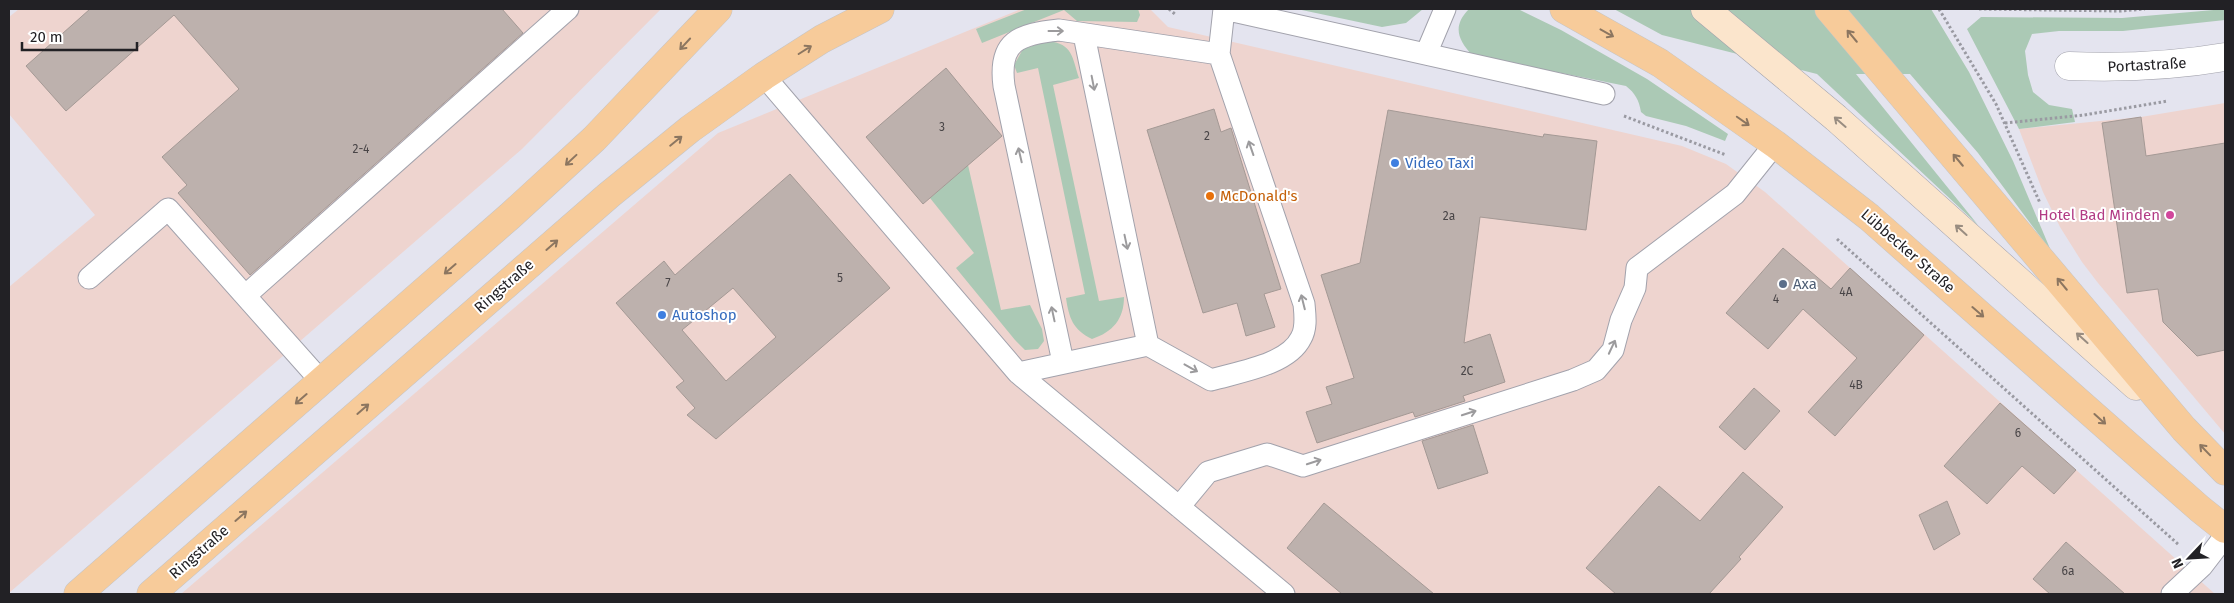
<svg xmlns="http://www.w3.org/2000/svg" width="2234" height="603" viewBox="0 0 2234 603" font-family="'Fira Sans',sans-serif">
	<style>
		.commercial { fill: #eed4cf }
		.green { fill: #abc9b5 }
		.building { fill: #bdb1ad; stroke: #a49995; fill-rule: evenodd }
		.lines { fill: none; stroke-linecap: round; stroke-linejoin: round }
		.lane-casing { stroke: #a2a2ac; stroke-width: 23 }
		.street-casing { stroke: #a2a2ac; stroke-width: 29 }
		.secondary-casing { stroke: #a2a2ac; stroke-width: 29 }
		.primary-casing { stroke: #c6c5c6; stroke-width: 29 }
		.path { stroke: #9a9aa2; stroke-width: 3; stroke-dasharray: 2.5 2.5; stroke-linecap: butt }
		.lane { stroke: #fff; stroke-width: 21 }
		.street { stroke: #fff; stroke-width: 28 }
		.secondary { stroke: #fbe5cc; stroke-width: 28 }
		.primary { stroke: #f7cb9a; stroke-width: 28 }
		.oneway { stroke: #9c9b9d }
		.oneway2 { stroke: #8c7660 }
		.oneway3 { stroke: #998d81 }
		.shop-dot { fill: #3f7fe0; stroke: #fff; stroke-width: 2 }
		.food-dot { fill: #e8710a; stroke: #fff; stroke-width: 2 }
		.hotel-dot { fill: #d1479c; stroke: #fff; stroke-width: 2 }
		.service-dot { fill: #5c6f8a; stroke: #fff; stroke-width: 2 }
		.labels { text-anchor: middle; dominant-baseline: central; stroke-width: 4; stroke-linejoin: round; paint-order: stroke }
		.number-label { font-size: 12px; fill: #494547 }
		.street-label { font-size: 15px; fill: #222125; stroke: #fff }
		.shop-label { font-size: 15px; fill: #366cbe; stroke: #fff; text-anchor: start }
		.food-label { font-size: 15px; fill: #c56008; stroke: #fff; text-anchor: start }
		.hotel-label { font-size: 15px; fill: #b23c85; stroke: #fff; text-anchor: end }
		.service-label { font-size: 15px; fill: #4e5e75; stroke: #fff; text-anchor: start }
	</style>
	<rect width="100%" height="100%" fill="#e4e4ef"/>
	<!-- commercial -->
	<path class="commercial" d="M19 9H661L522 149 9 593V287L95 215 9 114V17Z
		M1021 9H1150L1168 27 1682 146 1726 164 1765 192 2215 594H181L718 133Z
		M2225 103V434L2098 283 2082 262 2060 227 2043 192 2019 129 2141 117Z"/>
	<!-- green -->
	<path class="green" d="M1027 9H1138L1140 15 1137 22 1077 21 1064 10 982 43 976 29Z
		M1297 9H1423L1406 23 1382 27Z
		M1469 9H1518L1561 30 1647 79 1728 134 1725 141 1686 126 1646 116 1641 112C1639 100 1635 93 1626 86L1472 55C1458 40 1452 26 1469 9Z
		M1614 9H1931L1969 72 2013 161 2051 251 1978 153 1910 74H1856L1978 225 1817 74 1662 35Z
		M2225 9V20L2123 31H2059L2032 34 2025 51 2028 75 2033 92 2049 105 2072 109 2075 122 2019 129 1967 29 1981 17 2122 18Z
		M1048 41C1073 44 1072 57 1079 78L1053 85 1099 301 1124 297C1124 319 1113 332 1092 339 1073 330 1069 318 1066 298L1085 294 1038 68 1017 73 1014 65 1023 49Z
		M968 165 1001 310 1030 305 1042 329 1044 341 1038 349 1025 350 1015 340 956 268 974 253 930 198Z"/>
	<!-- building -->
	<path class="building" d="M90 9H502L523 33 250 275 178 193 187 185 162 157 239 89 174 15 66 111 26 66Z
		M946 68 1002 136 923 204 866 137Z
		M1214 109 1221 132 1231 128 1281 289 1264 294 1275 327 1246 336 1237 303 1203 313 1147 130Z
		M1388 110 1543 137 1544 134 1597 141 1586 230 1480 217 1464 343 1490 334 1505 382 1463 396 1465 401 1415 417 1413 412 1317 443 1306 412 1332 404 1326 387 1354 378 1321 275 1360 263Z
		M2141 117 2146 156 2225 143V350L2197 356 2163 322 2158 289 2127 293 2102 123Z
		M790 174 890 288 716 439 687 415 695 408 676 387 684 381 616 303 664 261 675 275ZM733 288 776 337 726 381 682 330Z
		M1783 248 1831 289 1850 268 1924 335 1835 436 1808 412 1857 358 1803 309 1768 349 1726 313Z
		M1754 388 1780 411 1745 450 1719 427Z
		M2000 403 2076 470 2054 494 2022 466 1987 504 1944 466Z
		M1473 425 1488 473 1438 489 1422 441Z
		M1743 472 1783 507 1739 557 1741 559 1709 594H1616L1586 568 1659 486 1700 521Z
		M1947 501 1960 534 1934 550 1919 515Z
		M1324 503 1434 594H1342L1287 548Z
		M2066 542 2125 594H2050L2033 579Z"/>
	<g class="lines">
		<defs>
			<path id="lane" d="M1084 35 1148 345
				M1426 54 1445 9
				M764 76 1018 373 1148 345 1211 380C1238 372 1288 365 1301 338 1307 328 1305 315 1304 304L1219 54 1224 9 1604 94
				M89 278 168 209 321 381
				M246 295 568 9
				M1063 362 1004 86C998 41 1019 34 1059 30L1219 54
				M1018 373 1284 594
				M1179 507 1208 472 1267 454 1303 466 1573 380 1596 370 1613 350 1621 320 1635 288 1637 268 1735 194 1775 144
				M2172 594 2202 566 2225 536"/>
			<path id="street" d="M2069 66C2121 68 2173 66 2225 57"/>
			<path id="secondary" d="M1705 9 1836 118 2136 386"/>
			<path id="primary" d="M1564 9 1660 63 1775 144 1869 217 2200 509 2225 529
				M1829 9 2184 429 2225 471
				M78 594 510 216 594 139 718 9
				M151 594 609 195 690 129 764 76 822 39 880 9"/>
		</defs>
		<!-- lane casing -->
		<use href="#lane" class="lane-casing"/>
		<!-- street casing -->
		<use href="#street" class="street-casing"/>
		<!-- secondary casing -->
		<use href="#secondary" class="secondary-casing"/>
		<!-- primary casing -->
		<use href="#primary" class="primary-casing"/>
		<!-- path -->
		<path class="path" d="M1169 9 1176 15
			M1939 9 1996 104 2040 203
			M1979 9 2120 11 2145 9
			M1624 116 1726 155
			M2005 123 2084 115 2168 101
			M1837 239 2179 545"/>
		<!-- lane -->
		<use href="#lane" class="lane"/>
		<!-- street -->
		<use href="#street" class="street"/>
		<!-- secondary -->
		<use href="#secondary" class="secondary"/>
		<!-- primary -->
		<use href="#primary" class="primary"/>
	</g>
	<!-- one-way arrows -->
	<defs><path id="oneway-shaft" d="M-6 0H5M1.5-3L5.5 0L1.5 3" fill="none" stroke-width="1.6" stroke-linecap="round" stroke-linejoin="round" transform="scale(1.25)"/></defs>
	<g class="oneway">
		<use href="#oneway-shaft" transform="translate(1056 31)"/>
		<use href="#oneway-shaft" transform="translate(1093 83) rotate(79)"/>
		<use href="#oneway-shaft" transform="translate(1251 148) rotate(-109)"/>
		<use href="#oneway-shaft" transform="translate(1020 155) rotate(-103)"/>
		<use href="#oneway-shaft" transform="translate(1126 242) rotate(78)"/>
		<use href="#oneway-shaft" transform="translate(1303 302) rotate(-104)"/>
		<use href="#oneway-shaft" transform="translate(1053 314) rotate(-102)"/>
		<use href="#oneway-shaft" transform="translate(1612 347) rotate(-65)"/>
		<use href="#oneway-shaft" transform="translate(1191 368) rotate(29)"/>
		<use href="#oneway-shaft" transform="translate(1469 413) rotate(-18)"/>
		<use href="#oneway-shaft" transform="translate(1314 462) rotate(-18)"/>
	</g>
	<g class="oneway2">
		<use href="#oneway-shaft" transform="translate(1607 33) rotate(29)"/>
		<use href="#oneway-shaft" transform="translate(1852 36) rotate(-130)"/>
		<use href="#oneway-shaft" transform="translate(685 44) rotate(133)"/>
		<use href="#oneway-shaft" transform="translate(805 50) rotate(-32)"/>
		<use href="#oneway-shaft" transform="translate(1743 121) rotate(35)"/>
		<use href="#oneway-shaft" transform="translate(676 141) rotate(-39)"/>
		<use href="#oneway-shaft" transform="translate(571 160) rotate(137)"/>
		<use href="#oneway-shaft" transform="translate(1958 160) rotate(-130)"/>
		<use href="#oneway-shaft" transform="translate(552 245) rotate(-41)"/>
		<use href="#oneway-shaft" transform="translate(450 269) rotate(139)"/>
		<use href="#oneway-shaft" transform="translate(2062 284) rotate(-130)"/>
		<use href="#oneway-shaft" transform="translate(1978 312) rotate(41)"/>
		<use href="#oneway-shaft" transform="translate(301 399) rotate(139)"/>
		<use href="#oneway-shaft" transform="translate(363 409) rotate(-41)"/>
		<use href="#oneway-shaft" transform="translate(2100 419) rotate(42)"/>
		<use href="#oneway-shaft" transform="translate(2205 450) rotate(-134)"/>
		<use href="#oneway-shaft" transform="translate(241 516) rotate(-41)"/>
	</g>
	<g class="oneway3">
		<use href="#oneway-shaft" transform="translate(1840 122) rotate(-139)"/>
		<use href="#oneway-shaft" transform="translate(1961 230) rotate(-138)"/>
		<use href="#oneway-shaft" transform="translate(2082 338) rotate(-138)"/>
	</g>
	<!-- markers -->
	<g class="shop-dot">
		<circle cx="1395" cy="163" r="5"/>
		<circle cx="662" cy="315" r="5"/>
	</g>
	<circle class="food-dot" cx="1210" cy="196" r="5"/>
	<circle class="hotel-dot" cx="2170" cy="215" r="5"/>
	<circle class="service-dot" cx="1783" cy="284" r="5"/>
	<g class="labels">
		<!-- number labels -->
		<g class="number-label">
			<text x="942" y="127">3</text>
			<text x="1207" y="136">2</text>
			<text x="361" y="149">2-4</text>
			<text x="1449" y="216">2a</text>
			<text x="840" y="278">5</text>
			<text x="668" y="283">7</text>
			<text x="1846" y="292">4A</text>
			<text x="1776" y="299">4</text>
			<text x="1467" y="371">2C</text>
			<text x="1856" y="385">4B</text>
			<text x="2018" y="433">6</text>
			<text x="2068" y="571">6a</text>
		</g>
		<!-- street labels -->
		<g class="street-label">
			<text transform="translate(2147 65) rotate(-3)">Portastraße</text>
			<text transform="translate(1908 251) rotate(41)">Lübbecker Straße</text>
			<text transform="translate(504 286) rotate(-41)">Ringstraße</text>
			<text transform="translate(199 552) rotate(-41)">Ringstraße</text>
		</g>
		<!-- shop labels -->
		<g class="shop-label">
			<text x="1405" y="163">Video Taxi</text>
			<text x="672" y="315">Autoshop</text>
		</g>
		<!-- food labels -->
		<g class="food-label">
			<text x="1220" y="196">McDonald's</text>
		</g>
		<!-- hotel labels -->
		<g class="hotel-label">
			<text x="2160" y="215">Hotel Bad Minden</text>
		</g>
		<!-- service labels -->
		<g class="service-label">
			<text x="1793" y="284">Axa</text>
		</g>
	</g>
	<!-- border -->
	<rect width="2234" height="603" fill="none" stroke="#222125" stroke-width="20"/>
	<!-- north arrow -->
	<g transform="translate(2189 558) rotate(245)" stroke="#ffffff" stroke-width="4" paint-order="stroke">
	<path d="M0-4L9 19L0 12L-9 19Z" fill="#222125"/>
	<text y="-8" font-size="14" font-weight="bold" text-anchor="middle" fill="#222125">N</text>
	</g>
	<!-- scale -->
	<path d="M22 42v8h115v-8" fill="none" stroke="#222125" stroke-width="2.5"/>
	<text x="30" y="42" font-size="15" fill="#222125" stroke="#ffffff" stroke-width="4" paint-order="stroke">20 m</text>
</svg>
